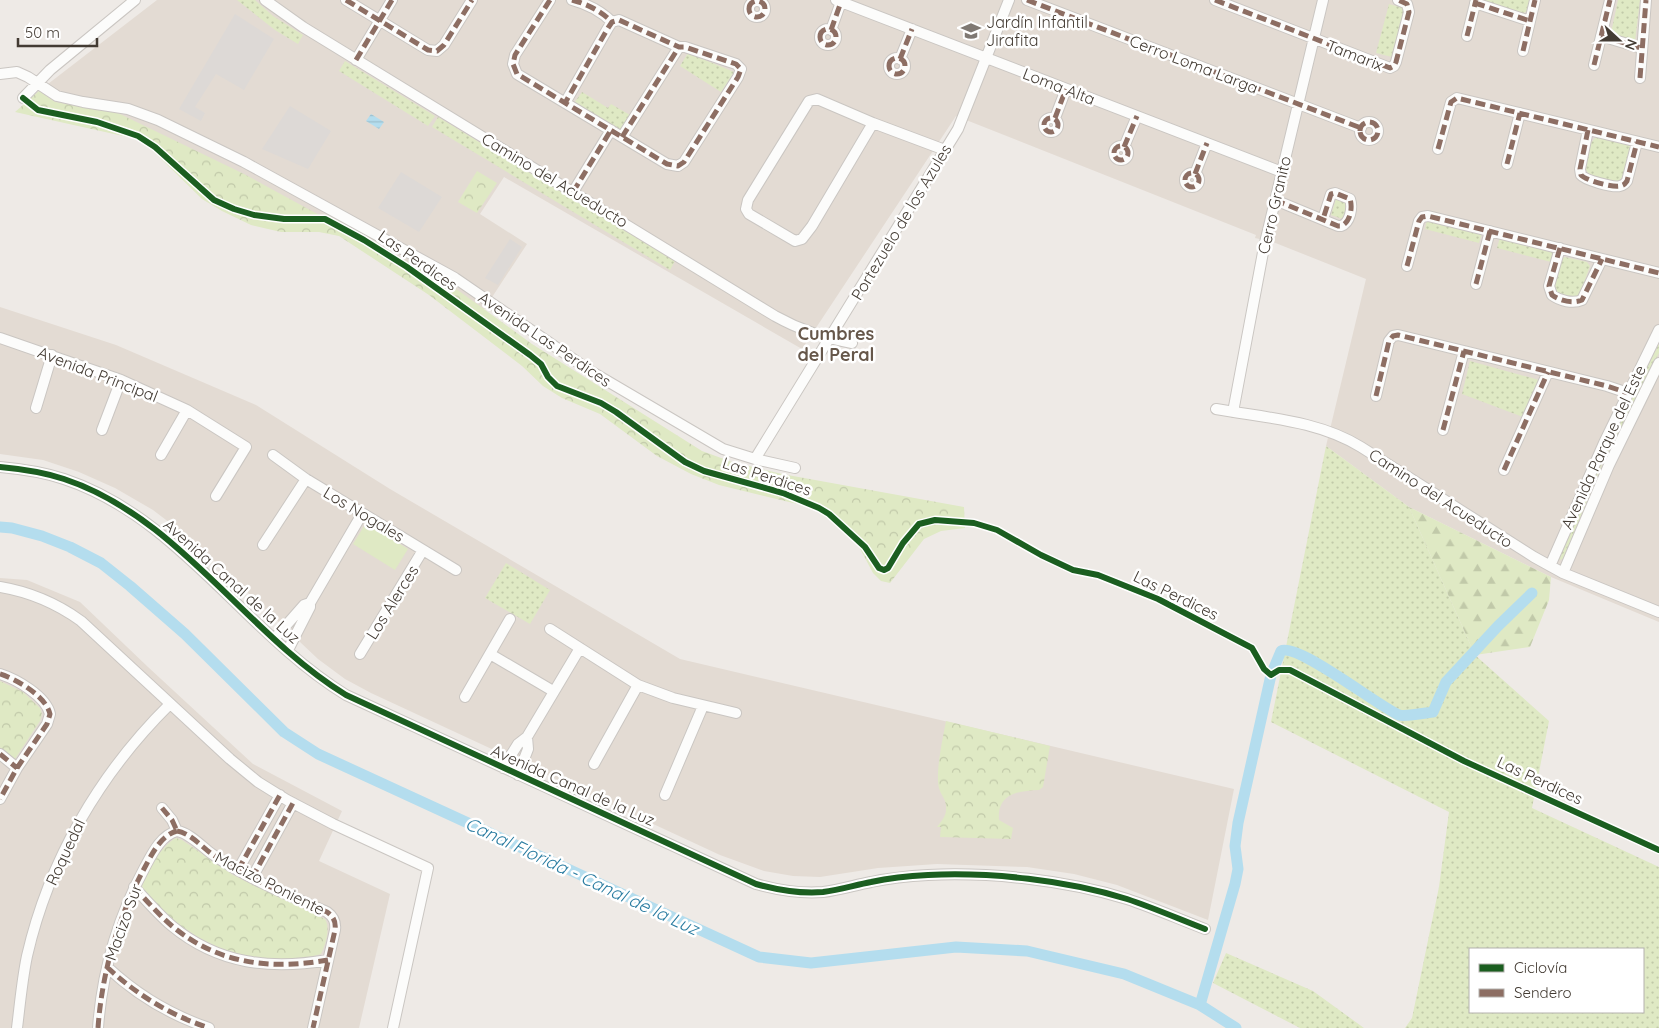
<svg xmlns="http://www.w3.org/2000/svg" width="1659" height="1028" viewBox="0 0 1659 1028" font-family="Quicksand,sans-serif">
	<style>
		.residential { fill: #e3dbd3 }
		.grass { fill: url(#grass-dots); fill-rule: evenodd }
		.forest { fill: url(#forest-firs) }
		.park { fill: url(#park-crowns) }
		.pitch { fill: #dfe9c4 }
		.parking { fill: #ddd9d6 }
		.water { fill: url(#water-rules) }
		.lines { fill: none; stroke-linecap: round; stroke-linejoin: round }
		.canal { stroke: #b4ddee; stroke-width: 11 }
		.minor-casing { stroke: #cac6c2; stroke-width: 12 }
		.minor { stroke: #fcfcfb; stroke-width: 10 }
		.quiet { stroke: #8d6e63; stroke-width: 5; stroke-dasharray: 10 5; stroke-linecap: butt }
		.cycleway-casing { stroke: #fff; stroke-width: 9 }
		.cycleway { stroke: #1b5e20; stroke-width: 6 }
		.labels { text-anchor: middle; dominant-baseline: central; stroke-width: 5; stroke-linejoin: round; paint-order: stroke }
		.poi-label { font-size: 16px; fill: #433b33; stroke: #fff; text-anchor: start }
		.street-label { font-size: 16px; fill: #433b33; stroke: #fff }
		.neighbourhood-label { font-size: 18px; font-weight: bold; fill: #66574a; stroke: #fff }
		.water-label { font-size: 18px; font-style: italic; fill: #287ba0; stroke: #fff }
	</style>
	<defs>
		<pattern id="grass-dots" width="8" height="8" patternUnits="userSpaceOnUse" patternTransform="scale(1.25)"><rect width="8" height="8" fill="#dfe9c4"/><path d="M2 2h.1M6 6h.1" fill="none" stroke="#c1c9a9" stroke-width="1.8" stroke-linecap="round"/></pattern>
		<pattern id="forest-firs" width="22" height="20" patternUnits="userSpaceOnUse" patternTransform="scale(1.25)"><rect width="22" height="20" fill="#dfe9c4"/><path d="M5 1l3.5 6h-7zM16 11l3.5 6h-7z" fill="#c1c9a9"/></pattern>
		<pattern id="park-crowns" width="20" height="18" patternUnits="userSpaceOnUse" patternTransform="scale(1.25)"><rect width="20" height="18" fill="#dfe9c4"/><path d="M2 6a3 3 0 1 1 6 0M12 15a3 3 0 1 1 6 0" fill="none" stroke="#c1c9a9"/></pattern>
		<pattern id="water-rules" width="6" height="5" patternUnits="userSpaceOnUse" patternTransform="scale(1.25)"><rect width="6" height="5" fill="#b4ddee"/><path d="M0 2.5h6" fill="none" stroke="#9cbfcd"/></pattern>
	</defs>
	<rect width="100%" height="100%" fill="#eeeae6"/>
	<!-- residential -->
	<path class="residential" d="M157 0H1659V622L1551 577 1409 507 1326 446 1366 279 1273 242 1255 238 1256 235 956 116 802 349 504 177 480 214 527 244 481 314 422 271 308 210 144 133 37 105 35 94Z
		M0 307 116 345 256 405 390 489 680 659 1234 789 1208 920 1117 885 1074 874 1027 867 937 864 878 868 820 877 793 876 764 871 720 855 371 693 345 679 318 659 191 539 153 510 115 488 79 472 43 460 0 454Z
		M0 578 27 580 80 602 148 667 253 764 342 811 319 861 390 894 359 1028H0Z"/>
	<!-- grass -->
	<path class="grass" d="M237 0H255L273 16 303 35 298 44 275 30Z
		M1482 0H1530L1527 11 1522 14Z
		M1618 0H1640L1635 41 1611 33Z
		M1389 4 1404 8 1392 57 1376 53Z
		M688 53 734 72 721 92 680 66Z
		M345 61 435 116 428 126 339 71Z
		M582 92 608 108 611 104 630 115 620 131 574 103Z
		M438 117 675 261 670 270 432 127Z
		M1600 137 1627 143 1630 146C1631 156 1626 174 1619 181 1609 182 1589 179 1585 168L1591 143 1595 138Z
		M1336 199 1348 202 1343 219 1331 215Z
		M1427 220 1482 233 1479 243 1425 229Z
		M1500 237 1554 251 1551 262 1497 248Z
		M1565 257 1587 262 1590 266 1580 294 1571 299 1552 291 1561 259Z
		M1659 344V353L1603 462 1563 559 1559 560 1558 559 1617 425Z
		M1470 361 1539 380 1523 417 1462 394Z
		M1326 446 1409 507 1475 655 1549 721 1532 808 1659 867V1028H1405L1412 1018 1439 887 1449 812 1271 722ZM1470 949H1643V1012H1470Z
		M506 563 550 590 530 624 485 598Z
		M1226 953 1313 991 1364 1028H1300L1213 983Z"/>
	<!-- forest -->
	<path class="forest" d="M1409 507 1551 577 1549 600 1530 647 1475 655Z"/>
	<!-- park -->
	<path class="park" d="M39 91 55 102 118 113 244 174 459 291 532 344 702 451 732 462 782 474 964 507 965 528 941 531 924 539 890 583 881 581 873 573 857 543 845 529 810 507 719 485 691 474 657 456 600 414 562 398 543 386 522 366 429 295 339 236 319 232H281L251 225 222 211 202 199 147 145 132 138 15 112Z
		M477 171 497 183 477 213 458 202Z
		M0 681 23 692 40 708 42 714 40 721 15 759 5 754 0 747Z
		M946 721 1050 746 1043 787 1039 790C1019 791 997 793 999 820L1013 828 1011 839 940 837 941 827H937C941 822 946 816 946 810 947 799 941 796 939 788 935 773 943 737 946 721Z
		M176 838 182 840 233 875 325 919C331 928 325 946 321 954 264 972 195 947 157 904 152 898 145 893 142 886 146 872 162 845 176 838Z"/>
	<!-- pitch -->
	<path class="pitch" d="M366 523 408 549 395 570 353 544Z"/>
	<!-- parking -->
	<path class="parking" d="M235 14 274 39 244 90 216 74 195 107 205 113 201 121 179 109Z
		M290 106 331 131 308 169 262 149Z
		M401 172 442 197 419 232 378 208Z
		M510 239 522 247 498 285 485 278Z"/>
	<!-- water -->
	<path class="water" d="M371 114 384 122 379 129 366 121Z"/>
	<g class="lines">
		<!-- canal -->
		<path class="canal" d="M0 527 12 528 42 536 70 547 101 563 130 586 185 634 284 732 318 754 759 957 811 963 956 947 1027 951 1124 974 1200 1005 1236 1028
			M1200 1005 1235 884 1238 869 1235 846 1238 823 1271 675 1281 651C1297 642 1378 706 1399 715 1405 717 1425 713 1433 712L1446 682 1498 626 1532 593"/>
		<defs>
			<path id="minor" d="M265 0 303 27 775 316C800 330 824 338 852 343
				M346 0 428 50 437 51 444 45 472 0
				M550 0 515 55 513 64 517 74 667 164 678 166 684 162 738 77 741 69 736 64 685 47H679L619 20 612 22 608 28 565 103
				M572 0C587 4 601 11 612 22
				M836 0 1282 172
				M1027 0 1361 128
				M1215 0 1390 68 1394 66 1396 62 1409 12 1407 4 1398 0
				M749 9a8 8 0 1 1 16 0a8 8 0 1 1-16 0Z
				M1475 3 1530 21
				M820 37a8 8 0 1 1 16 0a8 8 0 1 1-16 0Z
				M831 30 841 2
				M1467 36 1476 0
				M1601 36 1641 48
				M1523 51 1535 0
				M889 66a8 8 0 1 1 16 0a8 8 0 1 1-16 0Z
				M900 59 912 29
				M356 60 392 0
				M1594 65 1610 0
				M0 74 17 72 28 77 57 96 83 102 128 109 158 120 244 162 455 278 592 372 723 449 755 459 795 468
				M1640 78 1646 0
				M23 98 50 70 135 0
				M1044 125a7 7 0 1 1 14 0a7 7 0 1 1-14 0Z
				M1055 118 1066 89
				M1360 131a9 9 0 1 1 18 0a9 9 0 1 1-18 0Z
				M873 123 812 226 802 239 795 241 749 214 746 209 748 200 809 101 817 99 873 123 945 150
				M1588 130 1580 169 1581 175C1585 180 1613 188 1620 186 1624 185 1625 184 1627 181L1637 142
				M622 137 679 47
				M1114 153a7 7 0 1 1 14 0a7 7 0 1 1-14 0Z
				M1124 147 1137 116
				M1438 149 1451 102 1457 98 1659 147
				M1507 164 1520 113
				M1185 180a7 7 0 1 1 14 0a7 7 0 1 1-14 0Z
				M1195 174 1207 143
				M573 192 611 130
				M1275 200 1338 226H1341C1350 223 1353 208 1350 199L1335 193 1331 194 1323 219
				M1560 248 1549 286 1552 295C1560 301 1573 304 1582 300L1602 259
				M1407 266 1419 221 1422 217 1428 216 1659 273
				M1476 284 1490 231
				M0 338 121 380 187 410 246 447 216 496
				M1376 396 1389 341 1393 336 1398 335 1607 386 1628 393
				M36 408 52 355
				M1216 409C1265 418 1317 420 1361 447L1534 557 1563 573 1659 612
				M1233 412 1264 247 1323 0
				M102 430 121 380
				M1443 430 1464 351
				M161 455 187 410
				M273 455 306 479 456 570
				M755 459 958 129 1009 0
				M0 467C22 469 43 472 64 479 179 517 245 633 346 695L756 884C778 890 800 894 823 892 840 890 855 885 871 882 890 878 909 876 928 875 991 872 1066 880 1127 899 1154 908 1179 919 1205 929
				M1504 470 1548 372
				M263 545 306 479
				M1550 566 1604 443 1659 330
				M1563 573 1609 465 1659 363
				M0 587C30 592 56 603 81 621L230 759 258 782 287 800 333 824 428 868 393 1028
				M550 629 638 685 673 698 736 713
				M275 638 304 605 310 603
				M288 650 310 607V603L362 514
				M360 654 423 550
				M490 654 553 691
				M0 674C16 679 46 696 50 714L47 724 17 768 0 799
				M465 697 510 619
				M0 754 17 768
				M594 764 638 685
				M503 768 518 744 527 737 580 648
				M518 775 528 749 527 737
				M665 795 703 706
				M162 808 172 820 177 831
				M177 831C190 833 202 847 212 854 248 879 288 895 327 912 334 917 336 922 335 930L313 1028
				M238 870 280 795
				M252 878 293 803
				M134 887C146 900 158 914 172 926 218 964 270 970 328 960
				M107 967C137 995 170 1015 209 1028
				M17 1028C20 1004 22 980 27 956 49 860 100 773 170 704
				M98 1028C102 972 118 917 145 867 152 854 161 835 177 831"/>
		</defs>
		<!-- minor casing -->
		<use href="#minor" class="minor-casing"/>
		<!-- minor -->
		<use href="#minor" class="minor"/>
		<!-- quiet -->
		<path class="quiet" d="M346 0 428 50 437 51 444 45 472 0
			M550 0 515 55 513 64 517 74 667 164 678 166 684 162 738 77 741 69 736 64 685 47H679L619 20 612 22 608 28 565 103
			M572 0C587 4 601 11 612 22
			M1027 0 1361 128
			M1215 0 1390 68 1394 66 1396 62 1409 12 1407 4 1398 0
			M749 9a8 8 0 1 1 16 0a8 8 0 1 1-16 0Z
			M1475 3 1530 21
			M820 37a8 8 0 1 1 16 0a8 8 0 1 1-16 0Z
			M831 30 841 2
			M1467 36 1476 0
			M1601 36 1641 48
			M1523 51 1535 0
			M889 66a8 8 0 1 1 16 0a8 8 0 1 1-16 0Z
			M900 59 912 29
			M356 60 392 0
			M1594 65 1610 0
			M1640 78 1646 0
			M1044 125a7 7 0 1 1 14 0a7 7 0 1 1-14 0Z
			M1055 118 1066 89
			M1360 131a9 9 0 1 1 18 0a9 9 0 1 1-18 0Z
			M1588 130 1580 169 1581 175C1585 180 1613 188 1620 186 1624 185 1625 184 1627 181L1637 142
			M622 137 679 47
			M1114 153a7 7 0 1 1 14 0a7 7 0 1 1-14 0Z
			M1124 147 1137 116
			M1438 149 1451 102 1457 98 1659 147
			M1507 164 1520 113
			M1185 180a7 7 0 1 1 14 0a7 7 0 1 1-14 0Z
			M1195 174 1207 143
			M573 192 611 130
			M1275 200 1338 226H1341C1350 223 1353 208 1350 199L1335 193 1331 194 1323 219
			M1560 248 1549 286 1552 295C1560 301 1573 304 1582 300L1602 259
			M1407 266 1419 221 1422 217 1428 216 1659 273
			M1476 284 1490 231
			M1376 396 1389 341 1393 336 1398 335 1607 386 1628 393
			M1443 430 1464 351
			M1504 470 1548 372
			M0 674C16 679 46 696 50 714L47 724 17 768 0 799
			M0 754 17 768
			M162 808 172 820 177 831
			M177 831C190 833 202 847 212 854 248 879 288 895 327 912 334 917 336 922 335 930L313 1028
			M238 870 280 795
			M252 878 293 803
			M134 887C146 900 158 914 172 926 218 964 270 970 328 960
			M107 967C137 995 170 1015 209 1028
			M98 1028C102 972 118 917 145 867 152 854 161 835 177 831"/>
		<defs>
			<path id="cycleway" d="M23 98 38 110 97 122 138 136 155 147 214 200 234 209 254 215 284 219H325L364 240 407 267 530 355 541 364 548 377 557 386 601 403 616 412 685 462 704 471 783 493 819 508 829 514 865 547 879 568 884 570 888 568 903 543 919 524 935 520 974 523 997 530 1041 555 1073 570 1098 575 1158 599 1252 648 1264 669 1271 675 1279 670H1290L1464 761 1659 850
				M0 467C22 469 43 472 64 479 179 517 245 633 346 695L756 884C778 890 800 894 823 892 840 890 855 885 871 882 890 878 909 876 928 875 991 872 1066 880 1127 899 1154 908 1179 919 1205 929"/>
		</defs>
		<!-- cycleway casing -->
		<use href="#cycleway" class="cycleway-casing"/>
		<!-- cycleway -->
		<use href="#cycleway" class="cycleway"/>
	</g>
	<!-- icons -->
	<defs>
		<symbol id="school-bare" viewBox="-9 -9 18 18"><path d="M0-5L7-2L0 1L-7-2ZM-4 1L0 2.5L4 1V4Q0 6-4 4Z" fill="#7f7872" stroke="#fff" stroke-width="2.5" paint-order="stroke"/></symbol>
	</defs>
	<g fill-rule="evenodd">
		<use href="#school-bare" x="957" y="17" width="28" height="28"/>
	</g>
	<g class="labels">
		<!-- poi labels -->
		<g class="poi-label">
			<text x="986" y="22">Jardín Infantil<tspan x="986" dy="18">Jirafita</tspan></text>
		</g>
		<!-- street labels -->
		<g class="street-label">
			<text transform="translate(1355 55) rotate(21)">Tamarix</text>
			<text transform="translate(1194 64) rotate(21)">Cerro Loma Larga</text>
			<text transform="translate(1059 86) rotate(21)">Loma Alta</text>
			<text transform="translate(555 180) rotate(31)">Camino del Acueducto</text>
			<text transform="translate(1274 205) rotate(-77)">Cerro Granito</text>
			<text transform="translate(901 222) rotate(-59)">Portezuelo de los Azules</text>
			<text transform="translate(418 260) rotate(35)">Las Perdices</text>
			<text transform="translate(545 339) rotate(34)">Avenida Las Perdices</text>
			<text transform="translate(98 374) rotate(21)">Avenida Principal</text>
			<text transform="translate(1603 447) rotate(-65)">Avenida Parque del Este</text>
			<text transform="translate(767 476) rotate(18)">Las Perdices</text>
			<text transform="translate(1441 498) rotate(33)">Camino del Acueducto</text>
			<text transform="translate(364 514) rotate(31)">Los Nogales</text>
			<text transform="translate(232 581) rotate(42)">Avenida Canal de la Luz</text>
			<text transform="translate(1176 595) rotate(26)">Las Perdices</text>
			<text transform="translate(392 602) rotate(-58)">Los Alerces</text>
			<text transform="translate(1540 780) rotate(25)">Las Perdices</text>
			<text transform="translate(573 785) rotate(24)">Avenida Canal de la Luz</text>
			<text transform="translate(65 852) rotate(-65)">Roquedal</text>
			<text transform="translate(270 883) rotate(27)">Macizo Poniente</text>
			<text transform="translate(123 922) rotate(-70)">Macizo Sur</text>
		</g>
		<!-- neighbourhood labels -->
		<g class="neighbourhood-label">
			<text x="836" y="333">Cumbres<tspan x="836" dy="21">del Peral</tspan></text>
		</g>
		<!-- water labels -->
		<g class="water-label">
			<text transform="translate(582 876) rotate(25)">Canal Florida - Canal de la Luz</text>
		</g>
	</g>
	<!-- legend -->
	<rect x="1469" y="948" width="175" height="65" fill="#ffffff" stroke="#b4b1ad"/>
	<rect x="1479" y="964" width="25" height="8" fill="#1b5e20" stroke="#b4b1ad"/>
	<text x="1514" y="973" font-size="15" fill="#433b33">Ciclovía</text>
	<rect x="1479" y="989" width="25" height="8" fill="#8d6e63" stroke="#b4b1ad"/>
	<text x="1514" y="998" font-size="15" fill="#433b33">Sendero</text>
	<!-- north arrow -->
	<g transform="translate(1619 40) rotate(111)" stroke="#ffffff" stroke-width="4" paint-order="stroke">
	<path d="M0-4L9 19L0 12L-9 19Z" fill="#433b33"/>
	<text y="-8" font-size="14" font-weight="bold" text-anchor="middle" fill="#433b33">N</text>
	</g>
	<!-- scale -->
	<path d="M18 38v8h79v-8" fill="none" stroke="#433b33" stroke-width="2.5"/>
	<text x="25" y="38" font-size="15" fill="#433b33" stroke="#ffffff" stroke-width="4" paint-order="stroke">50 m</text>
</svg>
